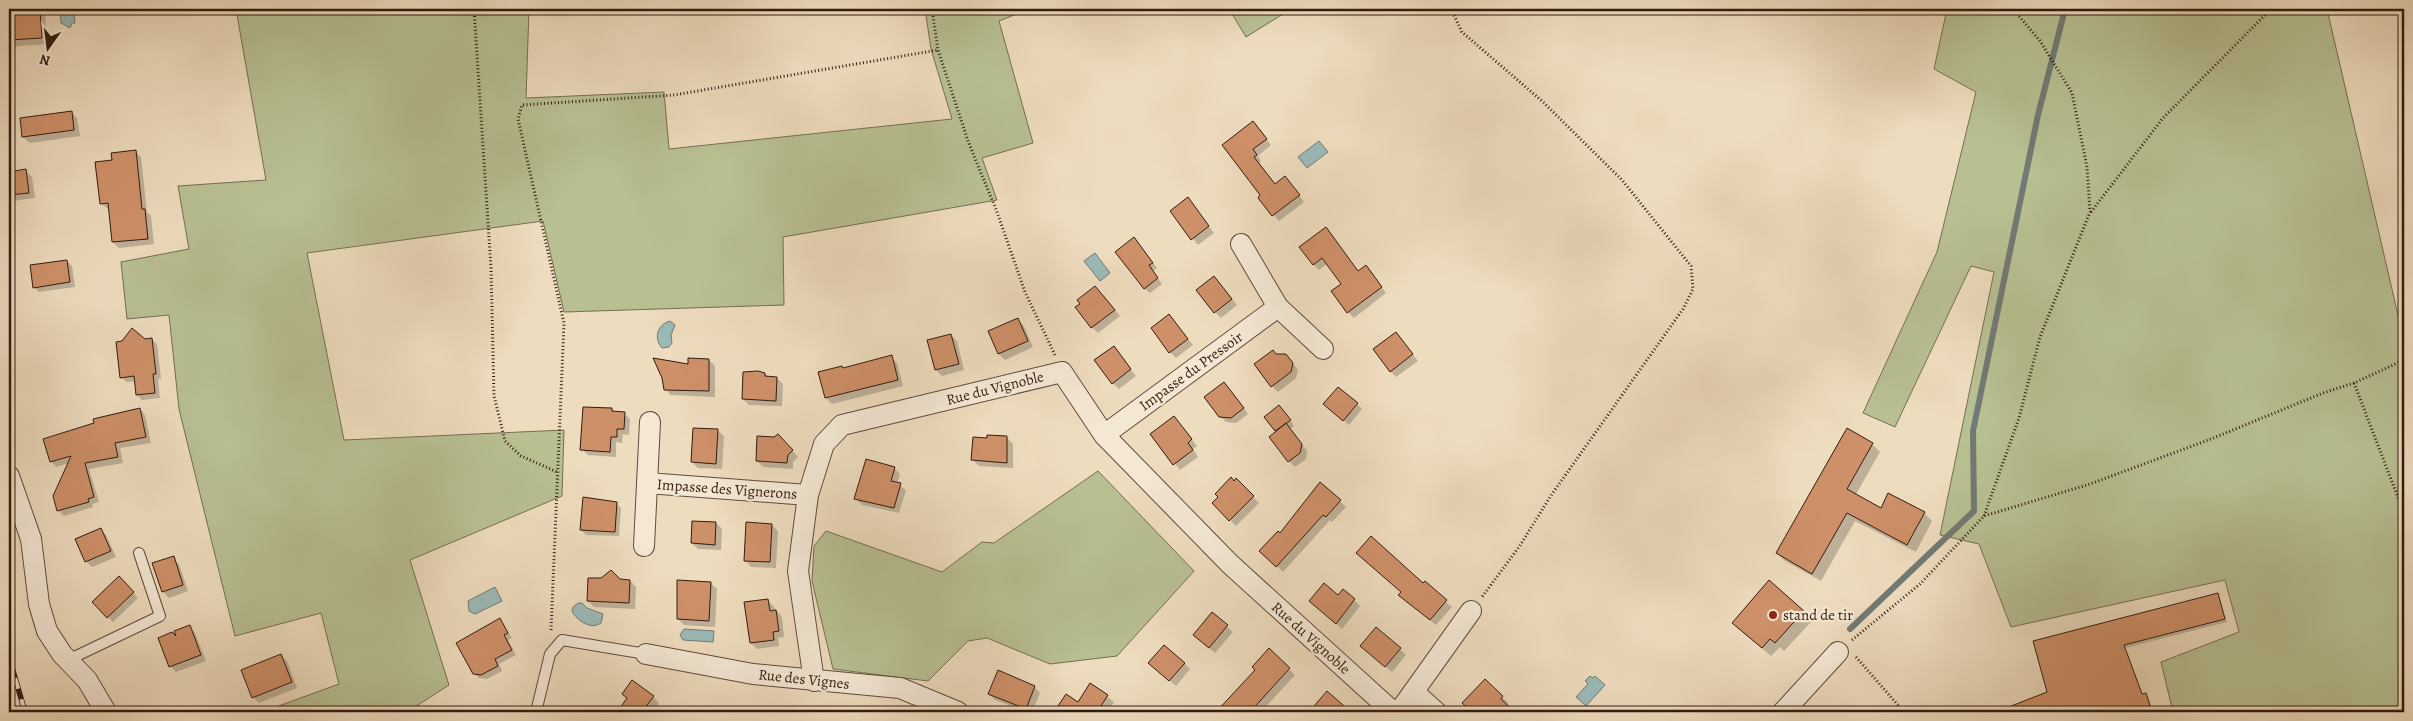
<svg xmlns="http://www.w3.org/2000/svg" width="2413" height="721" viewBox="0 0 2413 721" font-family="Alegreya,serif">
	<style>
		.green { fill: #b8c092; stroke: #756e51 }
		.water { fill: #9bbab9; stroke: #717a75 }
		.shadow { fill: #0003 }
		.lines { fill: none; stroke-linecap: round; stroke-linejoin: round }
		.stream { stroke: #717a75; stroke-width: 6 }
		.building { fill: #ce9069; stroke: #321b10 }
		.service-casing { stroke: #614b3c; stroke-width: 12 }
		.minor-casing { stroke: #614b3c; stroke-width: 22 }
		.path { stroke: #321b10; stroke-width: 3; stroke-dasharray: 1 2.5; stroke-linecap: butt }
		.service { stroke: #f4e8d5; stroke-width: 10 }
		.minor { stroke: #f4e8d5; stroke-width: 20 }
		.rail-casing { stroke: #321b10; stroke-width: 5.5 }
		.rail { stroke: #f4e8d5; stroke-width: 4; stroke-dasharray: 11; stroke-linecap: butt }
		.poi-dot { fill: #8f2418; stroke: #f4e8d5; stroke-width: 2 }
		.labels { text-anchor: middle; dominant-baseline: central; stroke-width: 4.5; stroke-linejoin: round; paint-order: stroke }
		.street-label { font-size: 15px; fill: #321b10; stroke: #f4e8d5 }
		.poi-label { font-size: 15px; fill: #321b10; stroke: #f4e8d5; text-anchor: start }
	</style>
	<rect width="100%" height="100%" fill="#eedcbe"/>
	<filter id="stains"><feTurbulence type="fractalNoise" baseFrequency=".004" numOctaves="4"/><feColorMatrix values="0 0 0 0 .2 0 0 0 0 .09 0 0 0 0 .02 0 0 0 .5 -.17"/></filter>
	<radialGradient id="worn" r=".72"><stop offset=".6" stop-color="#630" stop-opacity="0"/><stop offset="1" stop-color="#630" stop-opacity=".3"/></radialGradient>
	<!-- green -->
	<path class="green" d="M236 9H529L526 98 664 92 669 149 952 119 931 49 925 9H1029L999 21 1033 143 982 158 997 200 783 237 784 305 564 312 543 221 307 253 344 440 564 430 562 496 410 560 449 685 407 712H278L276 707 339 684 321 613 235 636 179 409 169 315 127 319 121 262 189 249 178 186 266 180Z
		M1229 9H1291L1246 37Z
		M1947 9H2327L2404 341V712H2173L2161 662 2239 632 2225 580 2011 627 1979 544 1940 535 1994 272 1971 266 1895 427 1863 413 1937 252 1976 92 1934 69Z
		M1098 471 1194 571 1117 656 1050 664 987 638 968 641 928 681 833 669 812 581 814 546 826 531 942 572 982 542 994 543Z"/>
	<!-- water -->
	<path class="water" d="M60 9H74L75 23H72L70 28 61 23Z
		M1319 141 1328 152 1307 168 1298 157Z
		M1095 253 1110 273 1100 281 1084 261Z
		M670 321 675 325 671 335 672 343 669 347 662 348C653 338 658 324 670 321Z
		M495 587 502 601 475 614 469 611 468 601Z
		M578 603H582L587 608 603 614 601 623C591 630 577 621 572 611L573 607Z
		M684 629 714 631 713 642 683 640 680 635Z
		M1590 676 1593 678 1595 676 1605 685 1586 706 1576 697 1588 684 1585 681Z"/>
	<!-- shadow -->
	<path class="shadow" d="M9 9H41L45 13 48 44 9 47Z
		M71 112 77 118 80 136 30 143 23 137 21 119Z
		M1259 129 1271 145 1258 156 1261 161 1259 163 1276 185 1291 184 1304 202 1279 221 1259 198 1262 195 1224 146Z
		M135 151 141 157 147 212 151 216 154 244 119 248 113 242 110 210 101 204 97 163 114 161Z
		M26 171 32 177 35 198 13 201 9 197V173Z
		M1193 205 1214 233 1198 245 1171 211Z
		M1331 234 1359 272 1371 273 1386 293 1354 318 1348 312 1343 284 1328 263 1319 270 1313 264Z
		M1139 244 1157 268 1153 271 1162 284 1150 293 1144 288Z
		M67 261 72 266 75 287 39 292 34 287Z
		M1214 277 1237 305 1221 318 1215 312Z
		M1098 291 1105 297 1120 316 1098 333 1092 327Z
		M1169 316 1193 345 1176 358 1170 352Z
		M1018 320 1024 326 1033 347 1005 360 999 354 990 332Z
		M1396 333 1418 361 1396 377 1390 371Z
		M951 335 957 341 964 370 942 376 936 370 929 341Z
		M152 339 157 344 161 379H158L160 398 142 400 137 395 136 381 127 382 121 377 145 340Z
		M1114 347 1136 376 1119 389 1113 383Z
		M1276 355H1286L1298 370 1296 378 1278 392 1272 386Z
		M891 357 897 363 903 386 832 404 826 398 844 369Z
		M709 360 715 366V397L671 395 665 389 689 366Z
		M765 374 769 378H777L783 384 782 406 749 405 743 399Z
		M1229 389 1248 414 1236 423 1226 422 1220 416Z
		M1357 404 1362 409 1349 425 1330 409Z
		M140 409 145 415 151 443 120 448 123 463 89 469 99 502 92 504 93 507 64 516 58 510 69 463 56 467 51 461Z
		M612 409 615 413H624L630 419 629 435 623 434 622 443 616 442V457L588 455 582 449Z
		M1284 412 1294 426 1290 429 1307 451 1306 459 1295 467 1289 461 1277 432 1266 417Z
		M1180 424 1197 446 1193 449 1198 457 1180 470 1152 434Z
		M717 430 724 436 722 469 698 468 692 462Z
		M1007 438 1013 444V468L979 466 973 460 989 439Z
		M784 441 798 457 793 462V469L763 467 757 461Z
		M1872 444 1880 452 1855 496 1881 510 1924 513 1932 521 1916 552 1855 521 1821 581 1785 561 1777 553Z
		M894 468 900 474 897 484 906 490 899 513 862 505 856 499Z
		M1236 480 1259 503 1236 526 1214 503Z
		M584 498 616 503 621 508 619 536 586 535 581 530Z
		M1340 501 1346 507 1332 522 1330 520 1283 572 1261 551 1280 535Z
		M716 523 722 529 721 550 698 549 692 543Z
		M772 525 778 531 776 568 751 567 746 561Z
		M100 529 106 535 116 557 92 567 86 561Z
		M173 558 179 564 188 591 169 598 163 592Z
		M119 578 138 598 113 622 94 602Z
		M620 580 630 581 636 587 635 609 594 607 588 601Z
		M711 583 717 589 715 627 684 625 678 619Z
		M1423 585 1452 607 1436 625 1406 601Z
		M2218 595 2227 622 2125 648 2143 695 2148 697 2153 712H2019L2016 704 2048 692 2035 642Z
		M1338 596 1354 600 1360 606 1342 629 1317 607Z
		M768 600 782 617 784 637 778 638 779 646 757 649 751 643Z
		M1803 612 1812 621 1784 651 1780 647 1771 656 1743 632Z
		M1212 614 1233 632 1215 653 1194 635Z
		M500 620 512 638 508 640 516 655 499 664 502 671 487 679 479 678 474 673Z
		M189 627 195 633 206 661 176 672 170 666 178 640Z
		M1400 649 1406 655 1392 672 1368 652Z
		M1269 650 1295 675 1261 712H1227L1222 707 1257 670Z
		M281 655 287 661 297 688 259 703 253 697Z
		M1184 663 1190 669 1176 686 1156 669Z
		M1485 681 1508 703 1506 706 1513 712H1473L1464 703Z
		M1090 685 1114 702 1107 712H1055L1066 695 1078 703Z
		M1034 687 1040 693 1032 712H1027L995 700 989 694Z
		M653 697 659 703 655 709 660 712H618L628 698Z"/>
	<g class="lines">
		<!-- stream -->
		<path class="stream" d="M1850 629 1974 511 1973 431 2038 115 2065 9"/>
	</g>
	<!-- building -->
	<path class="building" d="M9 9H40L42 38 9 40Z
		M72 111 74 130 22 137 20 118Z
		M1253 121 1267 139 1253 149 1257 155 1254 157 1275 184 1285 176 1300 195 1272 216 1258 198 1260 195 1222 145Z
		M136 150 142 209H145L148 239 112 242 108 203 100 204 95 162 112 160 111 153Z
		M26 169 29 193 9 195V172Z
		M1188 197 1209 226 1191 240 1170 211Z
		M1326 227 1358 271 1366 265 1382 287 1347 313 1331 291 1341 284 1322 258 1313 265 1299 247Z
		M1134 237 1153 263 1149 265 1158 278 1144 289 1115 252Z
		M67 260 70 282 33 288 30 265Z
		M1214 276 1232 299 1214 313 1196 290Z
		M1095 286 1115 310 1091 328 1075 307 1080 304 1077 300Z
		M1169 314 1188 339 1169 353 1151 328Z
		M1018 318 1028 341 998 354 988 331Z
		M132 328 145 339 152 338 156 374H153L155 393 136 395 134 376 120 378 116 342 122 341Z
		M1396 332 1413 354 1390 372 1373 349Z
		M951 334 959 364 935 370 927 340Z
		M1114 346 1131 369 1112 384 1094 360Z
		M1273 350 1276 354H1286L1293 363 1291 372 1271 387 1254 364Z
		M892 355 898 380 825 398 818 372 842 366 843 368Z
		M653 358 688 364V358L709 359V391L664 390 662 378Z
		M758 371 765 373V376L777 377 776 401 742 399 743 372Z
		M1224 382 1244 408 1231 418 1219 417 1204 397Z
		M1338 387 1358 403 1343 421 1323 404Z
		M1279 405 1291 420 1275 431 1264 417Z
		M583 407 612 408V411L625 412 624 429H617V437H611L610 452 580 450Z
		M140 408 146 437 115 443 118 457 85 463 94 497 88 499 89 502 57 511 53 496 71 456 50 462 43 439 94 423 93 419Z
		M1174 416 1192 439 1188 443 1193 450 1173 465 1150 434Z
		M1286 423 1302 444 1300 453 1288 462 1269 437Z
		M693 428 718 429 716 464 691 462Z
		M1847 428 1873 443 1847 489 1881 508 1888 493 1925 512 1907 545 1847 513 1812 574 1776 553Z
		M778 434 793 450 788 455 787 463 756 461 757 436 774 437Z
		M987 435 1007 436V463L971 460 973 437 987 438Z
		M866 459 895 467 891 481 901 483 894 508 854 499Z
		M1231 477 1234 481 1236 478 1254 496 1229 521 1212 503 1218 497 1215 494Z
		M1320 482 1341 500 1326 517 1323 515 1276 567 1259 551 1278 531 1280 533Z
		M583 497 617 502 615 532 580 530Z
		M692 521 716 522 715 545 691 543Z
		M746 522 772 524 770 562 744 561Z
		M101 528 111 551 85 562 75 539Z
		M1371 536 1423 583 1425 581 1447 600 1430 620 1398 595 1401 592 1356 553Z
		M174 556 183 585 162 592 152 563Z
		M611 570 620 579 630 580 629 603 587 601 588 578H601Z
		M119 576 134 592 107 618 92 602Z
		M677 580 711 582 709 621 677 619Z
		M1769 580 1804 611 1775 643 1770 639 1762 648 1732 623Z
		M1324 583 1338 595 1343 589 1355 599 1336 624 1309 601Z
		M2218 593 2225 619 2124 645 2142 694 2146 693 2152 712H1996L2047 692 2033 641Z
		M768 599 770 611 776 610 779 631 773 632 774 640 750 643 744 602Z
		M1212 612 1228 625 1209 648 1193 635Z
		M500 618 508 633 504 635 512 650 495 659 498 666 481 675 473 674 456 643Z
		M190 625 201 655 169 667 158 638 172 632 176 636 174 631Z
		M1376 627 1401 648 1385 667 1360 646Z
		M1164 645 1185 663 1169 681 1148 663Z
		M1269 648 1290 668 1250 712H1216L1255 670 1252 667Z
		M281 654 292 682 252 698 241 670Z
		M998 670 1035 686 1026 709 988 694Z
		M1485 679 1503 696 1501 699 1515 712H1472L1462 703Z
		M632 680 654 696 642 712H617L627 698 622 694Z
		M1090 683 1108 695 1097 712H1054L1066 694 1078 702Z
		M1327 691 1351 712H1309Z"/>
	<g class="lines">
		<defs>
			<path id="service" d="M68 660 160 616 139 553
				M536 712 550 654 562 640 646 654"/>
			<path id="minor" d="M1241 244 1278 307
				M1104 435 1278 307 1323 349
				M9 476 31 539 39 604 47 631 62 654 87 680 106 712
				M647 483 808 495
				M644 546 650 422
				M646 654 753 674 900 688 958 712
				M814 681 798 571 808 495 824 444 842 425 1062 372 1104 435 1230 564 1393 712
				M1415 693 1436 712
				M1399 712 1471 611
				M1783 712 1838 652"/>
		</defs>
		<!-- service casing -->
		<use href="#service" class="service-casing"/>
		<!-- minor casing -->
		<use href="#minor" class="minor-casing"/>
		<!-- path -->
		<path class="path" d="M474 9 491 268 494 396 505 441 521 456 557 472
			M932 9 938 50 968 141 997 212 1025 292 1055 355
			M1451 9 1462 32 1543 102 1622 180 1691 266 1693 289 1683 309 1552 494 1519 547 1482 597
			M2091 212 2163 118 2271 9
			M2354 383 2404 513
			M1984 516 2019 418 2040 337 2090 212 2087 167 2072 93 2040 41 2013 9
			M551 630 564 323 518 119 522 105 674 95 938 50
			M1852 640 1920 584 1984 516 2090 484 2211 439 2323 393 2354 383 2404 360
			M1856 657 1904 712"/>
		<!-- service -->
		<use href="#service" class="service"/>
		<!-- minor -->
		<use href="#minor" class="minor"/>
		<defs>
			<path id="rail" d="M9 657 25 712
				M9 696 14 712"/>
		</defs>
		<!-- rail casing -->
		<use href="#rail" class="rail-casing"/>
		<!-- rail -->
		<use href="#rail" class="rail"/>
	</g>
	<!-- markers -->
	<circle class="poi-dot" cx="1773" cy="615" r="5"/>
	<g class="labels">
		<!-- street labels -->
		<g class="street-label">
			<text transform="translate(1191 371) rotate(-36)">Impasse du Pressoir</text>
			<text transform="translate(995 388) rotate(-14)">Rue du Vignoble</text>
			<text transform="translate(727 489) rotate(4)">Impasse des Vignerons</text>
			<text transform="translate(1311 638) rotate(42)">Rue du Vignoble</text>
			<text transform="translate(804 679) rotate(6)">Rue des Vignes</text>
		</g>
		<!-- poi labels -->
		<g class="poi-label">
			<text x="1783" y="615">stand de tir</text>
		</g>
	</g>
	<!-- margin -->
	<rect width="2413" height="721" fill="none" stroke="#eedcbe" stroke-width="30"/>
	<rect x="10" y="10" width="2393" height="701" fill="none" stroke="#321b10" stroke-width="2.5"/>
	<rect x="15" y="15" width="2383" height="691" fill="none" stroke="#321b10"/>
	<!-- north arrow -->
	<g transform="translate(48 48) rotate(194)" stroke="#f4e8d5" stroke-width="4" paint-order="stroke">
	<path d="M0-4L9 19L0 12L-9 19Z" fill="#321b10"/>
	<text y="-8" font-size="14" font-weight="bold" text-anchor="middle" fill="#321b10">N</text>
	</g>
	<rect width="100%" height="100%" filter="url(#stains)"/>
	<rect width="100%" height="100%" fill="url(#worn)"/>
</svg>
